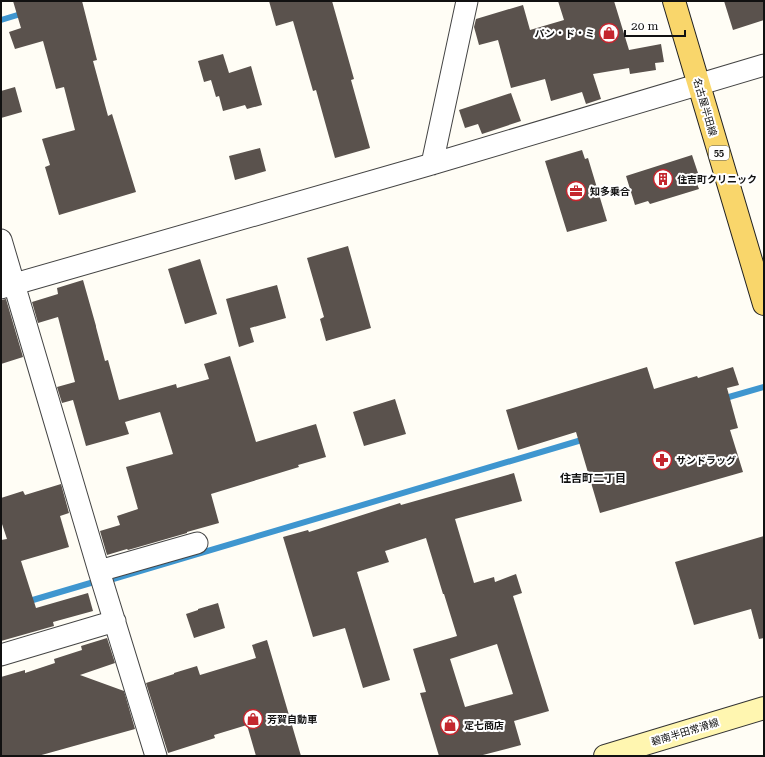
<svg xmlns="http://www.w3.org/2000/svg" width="765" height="757" viewBox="0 0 765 757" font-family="'Roboto Serif','Noto Sans JP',serif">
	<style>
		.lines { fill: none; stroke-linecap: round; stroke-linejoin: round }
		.stream { stroke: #3f96cf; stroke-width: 6 }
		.building { fill: #5a524d; fill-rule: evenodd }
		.minor-casing { stroke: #444; stroke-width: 23 }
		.secondary-casing { stroke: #333; stroke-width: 24 }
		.primary-casing { stroke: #222; stroke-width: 24 }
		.minor { stroke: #fff; stroke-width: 21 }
		.secondary { stroke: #fff6b0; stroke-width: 22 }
		.primary { stroke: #f9d66b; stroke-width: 22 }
		.labels { text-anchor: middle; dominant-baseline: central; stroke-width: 4; stroke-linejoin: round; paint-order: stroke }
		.shield { fill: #fff; stroke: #585858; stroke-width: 1 }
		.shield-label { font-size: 9px; font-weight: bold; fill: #111 }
		.poi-label { font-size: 10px; font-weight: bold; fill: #111; stroke: #fff; text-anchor: start }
		.street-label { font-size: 10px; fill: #111; stroke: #fff }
		.neighbourhood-label { font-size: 11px; font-weight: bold; fill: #111; stroke: #fff }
	</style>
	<rect width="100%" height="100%" fill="#fffdf5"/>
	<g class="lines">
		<!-- stream -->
		<path class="stream" d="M1 20 24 13
			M722 399 764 387
			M113 579 585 439
			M26 602 94 582"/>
	</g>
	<!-- building -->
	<path class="building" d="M13 1H82L97 60 93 61 108 116 112 114 136 192 59 215 45 167 50 165 42 139 75 130 64 87 56 89 43 41 15 49 9 32 21 28Z
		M269 1H332L354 79 351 80 370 148 335 158 316 90 313 91 293 21 276 26Z
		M558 1H614L629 50 661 44 664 62 655 63 656 70 630 74 629 68 593 74 601 99 586 104 582 92 551 101 545 79 511 88 498 40 479 45 474 27 476 19 523 5 530 30 564 20Z
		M724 1H764V20L733 30Z
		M223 54 229 73 251 66 262 105 247 109 245 105 223 111 219 96 216 97 211 80 204 82 198 61Z
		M15 87 22 112 1 118V91Z
		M511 93 521 121 482 134 478 124 465 128 459 110Z
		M260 148 266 171 235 180 229 156Z
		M582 150 585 159 588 158 607 221 567 232 545 161Z
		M692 155 701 182 697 184 699 189 650 204 648 201 635 205 626 176Z
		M348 246 371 328 326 341 320 319 324 317 307 258Z
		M200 259 217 314 185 324 168 269Z
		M83 280 96 326V327L105 361 108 360 119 400 176 384 177 388 209 379 204 364 230 356 256 442 316 424 326 457 298 465 299 467 211 494 219 523 187 532V533L128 550 127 549 107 555 100 531 120 525 117 516 138 509 126 467 173 454 160 412 125 422 129 434 86 446 73 400 62 403 57 387 75 382 58 317 38 323 32 302 58 294 57 288Z
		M277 285 286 318 250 328 254 342 239 347 226 299Z
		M6 299 23 357 1 364V300Z
		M647 367 654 389 697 376 698 378 733 367 739 385 727 388 738 428 730 430 743 472 600 513 576 432 518 450 506 410Z
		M395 399 406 434 364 446 353 412Z
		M514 473 522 501 455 519 474 583 494 577 495 582 516 574 522 593 513 596 549 711 514 721 521 745 479 756H439L420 693 426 692 413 649 457 636 444 594H443L426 538 385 551 389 562 357 572 390 680 363 688 345 628 313 637 283 537 308 530 309 532 400 503 401 505ZM497 644 513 694 465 707 450 659Z
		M61 484 69 513 60 516 69 547 21 561 36 608 88 593 93 611 53 622 54 626 1 641V540L7 539 1 521V498L23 491 25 495Z
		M764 536V638L759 639 751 609 694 625 675 562Z
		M218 603 225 628 194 638 186 614 198 610V609Z
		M107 638 115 663 80 675 124 691 135 729 38 756H1V677L25 670V673L55 663 54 659 82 650 81 646Z
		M267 640 301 756H256L247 725 214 735 215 738 168 753 146 683 174 674V673L197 666 200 675 256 658 252 645Z"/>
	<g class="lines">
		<defs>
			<path id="minor" d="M432 164 467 1
				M1 240 99 571 156 756
				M1 288 432 164 764 65
				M99 571 197 543
				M1 655 115 621"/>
			<path id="secondary" d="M605 756 764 708"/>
			<path id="primary" d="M674 1 764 304"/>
		</defs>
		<!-- minor casing -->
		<use href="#minor" class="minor-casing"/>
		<!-- secondary casing -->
		<use href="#secondary" class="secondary-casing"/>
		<!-- primary casing -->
		<use href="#primary" class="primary-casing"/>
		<!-- minor -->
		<use href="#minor" class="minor"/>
		<!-- secondary -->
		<use href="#secondary" class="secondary"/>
		<!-- primary -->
		<use href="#primary" class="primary"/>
	</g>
	<!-- icons -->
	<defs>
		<symbol id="shop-ring" viewBox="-11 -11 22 22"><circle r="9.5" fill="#fff" stroke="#c4262e" stroke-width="1.5"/><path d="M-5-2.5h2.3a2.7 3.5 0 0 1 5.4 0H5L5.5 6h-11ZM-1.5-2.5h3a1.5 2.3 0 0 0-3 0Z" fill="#c4262e"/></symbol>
		<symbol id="building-ring" viewBox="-11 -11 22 22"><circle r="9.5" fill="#fff" stroke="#c4262e" stroke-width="1.5"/><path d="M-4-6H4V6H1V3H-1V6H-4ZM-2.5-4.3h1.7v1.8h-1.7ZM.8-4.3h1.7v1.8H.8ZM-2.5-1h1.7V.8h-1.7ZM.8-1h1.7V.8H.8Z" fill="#c4262e"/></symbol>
		<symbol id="office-ring" viewBox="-11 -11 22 22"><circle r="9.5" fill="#fff" stroke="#c4262e" stroke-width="1.5"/><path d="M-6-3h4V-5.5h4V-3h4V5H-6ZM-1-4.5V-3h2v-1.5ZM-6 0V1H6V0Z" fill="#c4262e"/></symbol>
		<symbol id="pharmacy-ring" viewBox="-11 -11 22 22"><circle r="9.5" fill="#fff" stroke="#c4262e" stroke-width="1.5"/><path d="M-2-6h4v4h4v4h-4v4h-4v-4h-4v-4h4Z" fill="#c4262e"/></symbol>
	</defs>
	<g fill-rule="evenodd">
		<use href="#shop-ring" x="598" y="22" width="22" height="22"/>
		<use href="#building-ring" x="652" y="168" width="22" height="22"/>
		<use href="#office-ring" x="565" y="180" width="22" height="22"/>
		<use href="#pharmacy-ring" x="651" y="449" width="22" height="22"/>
		<use href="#shop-ring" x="242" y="708" width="22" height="22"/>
		<use href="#shop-ring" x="439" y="714" width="22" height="22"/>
	</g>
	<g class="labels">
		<!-- shield labels -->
		<rect class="shield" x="709" y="146" width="20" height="14" rx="3"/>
		<g class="shield-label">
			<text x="719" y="153">55</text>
		</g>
		<!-- poi labels -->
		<g class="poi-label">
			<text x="595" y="33" text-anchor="end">パン・ド・ミ</text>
			<text x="677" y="179">住吉町クリニック</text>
			<text x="590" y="191">知多乗合</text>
			<text x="676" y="460">サンドラッグ</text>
			<text x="267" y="719">芳賀自動車</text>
			<text x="464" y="725">定七商店</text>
		</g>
		<!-- street labels -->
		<g class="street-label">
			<text transform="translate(705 107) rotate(74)">名古屋半田線</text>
			<text transform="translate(685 732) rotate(-17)">碧南半田常滑線</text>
		</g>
		<!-- neighbourhood labels -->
		<g class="neighbourhood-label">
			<text x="593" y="478">住吉町二丁目</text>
		</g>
	</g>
	<!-- border -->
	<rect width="765" height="757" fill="none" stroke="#111111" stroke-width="4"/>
	<!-- scale -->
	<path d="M625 30v6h60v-6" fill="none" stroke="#111111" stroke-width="2"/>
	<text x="631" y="30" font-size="12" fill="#111111" stroke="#ffffff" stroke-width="3" paint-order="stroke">20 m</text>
</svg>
